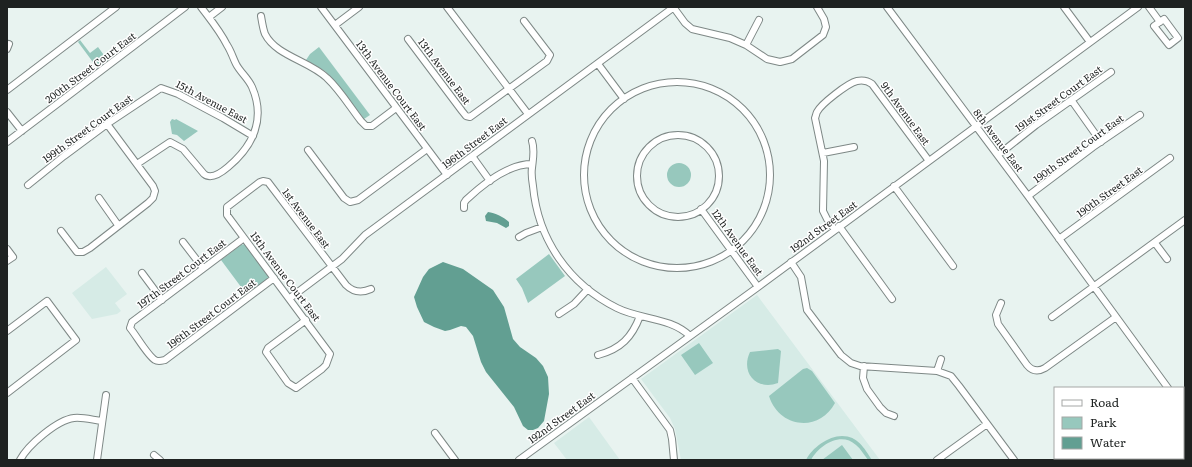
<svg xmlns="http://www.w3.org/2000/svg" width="1192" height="467" viewBox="0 0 1192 467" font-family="Literata,serif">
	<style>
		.built { fill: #d6ebe6 }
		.green { fill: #97c8bd }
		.water { fill: #629f92 }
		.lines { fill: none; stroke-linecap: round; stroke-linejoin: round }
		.minor-casing { stroke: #7e8886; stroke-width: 8 }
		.minor { stroke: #fff; stroke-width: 6 }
		.labels { text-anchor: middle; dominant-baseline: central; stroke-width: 3; stroke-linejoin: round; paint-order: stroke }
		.street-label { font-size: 10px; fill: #1e2221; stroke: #fff }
	</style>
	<rect width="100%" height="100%" fill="#e8f3f0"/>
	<!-- built -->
	<path class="built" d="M106 267 127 294 115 303 121 311 117 314 92 319 72 293Z
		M757 295 880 460H681L675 429 670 418 641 379Z
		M589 417 620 460H567L554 443Z"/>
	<!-- green -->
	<path class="green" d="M80 40 90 53 98 47 109 62 98 69 78 42Z
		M319 47 370 115 364 119 334 80 325 71 306 60 310 54Z
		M172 119 175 120 176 119 198 131 184 141 177 135 172 134 170 122Z
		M667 175a12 12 0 1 1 24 0a12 12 0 1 1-24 0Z
		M245 244 270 277 268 279 247 295 221 260 241 245Z
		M549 254 565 276 528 303 522 288 516 279Z
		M699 343 713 363 695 375 681 355Z
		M778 349 781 351 778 383C757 391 740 373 750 352Z
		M807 368 812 371 835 403C819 433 779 428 769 396L803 369Z
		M842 436C858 436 864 448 872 460H868C864 455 861 449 856 445 841 431 819 445 811 460H806C812 448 828 436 842 436Z
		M842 445 853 460H822Z"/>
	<!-- water -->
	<path class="water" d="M488 212C495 213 504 217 509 222V226L506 228 497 223 486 221 485 216Z
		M443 262 463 269 493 290 504 307 513 339 520 347 536 358 543 366 548 377 549 394 544 421 538 428 533 430H528L523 426 514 407 486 372 481 362 473 336 466 327 461 326 450 330 445 331 434 327 424 322 417 307 414 297 423 277 429 269Z"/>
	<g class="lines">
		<defs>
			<path id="minor" d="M321 7 447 175
				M447 7 528 114
				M887 7 1028 196 1168 388
				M1064 7 1090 42
				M1149 7 1160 22
				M674 8 685 23 692 29 730 38 746 45 767 59 780 62 792 59 823 35 826 27 824 19 817 7
				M261 16C262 22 263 29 265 34 276 56 310 61 327 78 340 90 350 107 361 121L366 126H372L396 108
				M209 17 222 7
				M1164 19 1178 38 1169 45 1154 26Z
				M335 25 359 7
				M408 39 462 111 466 116 470 117 547 61 550 55 524 21
				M746 45 759 20
				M7 49 9 44
				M598 64 624 99
				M584 175a93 93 0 1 1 186 0a93 93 0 1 1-186 0Z
				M7 90 116 7
				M1072 101 1101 142
				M7 112 22 131
				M637 176a41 41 0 1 1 82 0a41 41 0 1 1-82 0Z
				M532 141C535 150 533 158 532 168 531 174 532 180 533 186 538 240 569 284 617 308 641 320 670 317 690 336
				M7 142 185 7
				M308 150 344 198 350 202 358 200 427 149
				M823 153 854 147
				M998 155 1036 125 1111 72
				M472 156 490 181
				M137 164 170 142 183 149 204 174C211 180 221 173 228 167 253 146 266 119 252 87 248 78 240 72 236 64 233 58 231 51 227 45 220 31 210 19 201 7
				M28 185 64 156 107 124 161 88 178 94 223 118 253 136
				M894 186 953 266
				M1028 196 1093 147 1140 115
				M99 198 118 225
				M464 208V203L466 200C483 184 508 164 532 164
				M701 209 758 287
				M839 226 892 299
				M835 230 827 219 823 211 824 161 815 118C816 116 816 114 817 112 821 104 848 83 857 81 862 80 868 81 872 84L929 161
				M61 231 77 252H83L90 248 148 203 153 198 155 191 153 186 107 124
				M519 237 526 233 542 227
				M244 238 132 322 130 328C136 335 148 356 155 360 158 362 161 361 165 360L274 278
				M1059 239 1170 158
				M183 242 203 268
				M1155 243 1167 259
				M7 249 13 257 7 261
				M791 262 801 277 807 310 841 355 851 363 860 366 937 371 951 376 959 386 1014 460
				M142 273 162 300
				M290 298 342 259 365 235 674 7
				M1001 303 996 315 998 324 1027 365C1032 371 1038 372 1045 368L1116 317
				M559 314 574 304 588 289
				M1052 317 1185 220
				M306 320 268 348 266 352 288 383 296 388 322 369 326 365 330 354 227 215V207L260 182 263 181 268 182 346 285C353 292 362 293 371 289
				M7 331 47 301 76 340 7 393
				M598 355C621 349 632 337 640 316
				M864 366 863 378 867 389 880 407 886 413 894 416
				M937 371 941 359
				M632 378 670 430 672 439 674 460
				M1183 397 1185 396
				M1183 409 1185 411
				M435 433 455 460
				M154 455 160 460
				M20 460C28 445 57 420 74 418 83 417 93 420 102 421
				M97 460 106 395
				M519 460 758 287 1138 7
				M937 460 987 424
				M1096 460 1099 458"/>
		</defs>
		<!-- minor casing -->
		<use href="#minor" class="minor-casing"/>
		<!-- minor -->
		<use href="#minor" class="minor"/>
	</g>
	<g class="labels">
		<!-- street labels -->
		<g class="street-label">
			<text transform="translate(90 67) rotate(-37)">200th Street Court East</text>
			<text transform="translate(445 71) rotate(53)">13th Avenue East</text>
			<text transform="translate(392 85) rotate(53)">13th Avenue Court East</text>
			<text transform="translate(1058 98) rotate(-36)">191st Street Court East</text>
			<text transform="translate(212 101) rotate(28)">15th Avenue East</text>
			<text transform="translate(906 113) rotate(54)">9th Avenue East</text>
			<text transform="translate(87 128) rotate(-36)">199th Street Court East</text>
			<text transform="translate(999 140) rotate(53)">8th Avenue East</text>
			<text transform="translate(474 142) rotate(-37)">196th Street East</text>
			<text transform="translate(1078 148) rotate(-36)">190th Street Court East</text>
			<text transform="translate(1109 191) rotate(-36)">190th Street East</text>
			<text transform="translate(307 218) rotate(53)">1st Avenue East</text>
			<text transform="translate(823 226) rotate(-36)">192nd Street East</text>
			<text transform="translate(738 242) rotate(54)">12th Avenue East</text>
			<text transform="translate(181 273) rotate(-37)">197th Street Court East</text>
			<text transform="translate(286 276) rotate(53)">15th Avenue Court East</text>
			<text transform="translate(211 313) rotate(-37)">196th Street Court East</text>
			<text transform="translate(561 417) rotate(-36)">192nd Street East</text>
		</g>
	</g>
	<!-- border -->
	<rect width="1192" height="467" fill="none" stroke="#1e2221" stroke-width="16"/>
	<!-- legend -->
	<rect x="1054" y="387" width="130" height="72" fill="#ffffff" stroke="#a5a7a6"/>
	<rect x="1062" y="400" width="20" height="6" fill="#ffffff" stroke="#a5a7a6"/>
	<text x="1090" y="407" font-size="12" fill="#1e2221">Road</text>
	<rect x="1062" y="417" width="20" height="12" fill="#97c8bd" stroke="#a5a7a6"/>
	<text x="1090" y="427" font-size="12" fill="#1e2221">Park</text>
	<rect x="1062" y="437" width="20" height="12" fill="#629f92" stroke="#a5a7a6"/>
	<text x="1090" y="447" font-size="12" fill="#1e2221">Water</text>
</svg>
